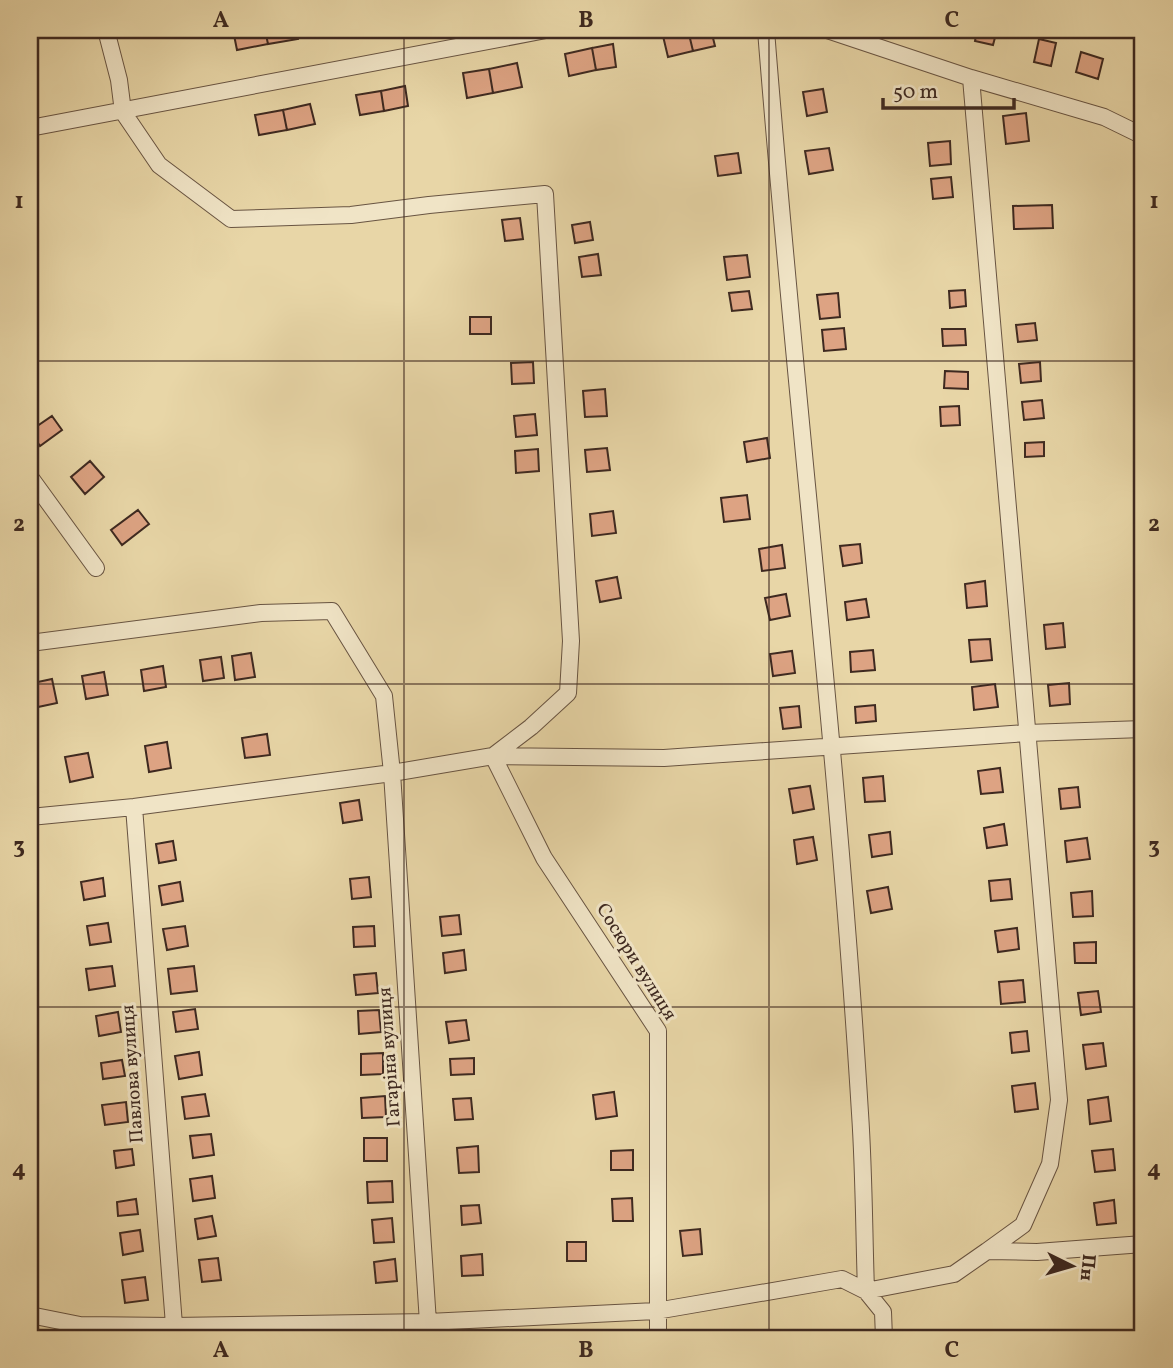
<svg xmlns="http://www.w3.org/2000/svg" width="1173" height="1368" viewBox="0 0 1173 1368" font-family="Vollkorn,serif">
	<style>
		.building { fill: #dda383; stroke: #3e2920; stroke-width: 2 }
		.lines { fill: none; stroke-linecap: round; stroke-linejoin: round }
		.street-casing { stroke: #685442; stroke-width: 18 }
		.street { stroke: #f0e4c6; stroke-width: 16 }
		.grid { fill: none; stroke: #3e2920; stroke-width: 2; stroke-opacity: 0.55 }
		.labels { text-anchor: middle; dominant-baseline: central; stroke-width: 6; stroke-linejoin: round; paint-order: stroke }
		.street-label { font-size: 19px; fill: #3e2920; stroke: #f0e4c6 }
		.neatline { fill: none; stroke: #3e2920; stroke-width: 2.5 }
		.grid-label { font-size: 23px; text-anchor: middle; font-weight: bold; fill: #3e2920 }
	</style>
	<rect width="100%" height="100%" fill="#e8d6a7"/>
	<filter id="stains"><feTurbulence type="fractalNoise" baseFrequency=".00286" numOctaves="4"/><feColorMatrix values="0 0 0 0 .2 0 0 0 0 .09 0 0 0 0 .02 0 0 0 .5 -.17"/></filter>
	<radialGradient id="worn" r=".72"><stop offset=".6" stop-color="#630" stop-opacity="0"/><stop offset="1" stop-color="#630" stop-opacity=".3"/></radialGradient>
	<!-- building -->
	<path class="building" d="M233 30H265L268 44 237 50Z
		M265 30H297L298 39 268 44Z
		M688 30H711L715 46 693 51Z
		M688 30 693 51 668 57 663 36Z
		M977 30H997L993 45 975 41Z
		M1039 39 1056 43 1051 66 1034 62Z
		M613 44 616 67 596 70 592 48Z
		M592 48 596 70 569 76 565 54Z
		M1081 52 1103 59 1098 79 1076 72Z
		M517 63 522 87 493 93 489 69Z
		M489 69 493 93 467 98 463 73Z
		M405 86 408 106 384 111 381 91Z
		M823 89 827 112 807 116 803 92Z
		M381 91 384 111 360 115 356 95Z
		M310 104 315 124 287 130 283 110Z
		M283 110 287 130 259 135 255 115Z
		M1026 113 1029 141 1006 144 1003 116Z
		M950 141 951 164 930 166 928 143Z
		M829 148 833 170 809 174 805 151Z
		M738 153 741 173 718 176 715 156Z
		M951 177 953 197 933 199 931 179Z
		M1052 205 1053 228 1014 229 1013 206Z
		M520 218 523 239 505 241 502 220Z
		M590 222 593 240 575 243 572 225Z
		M598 254 601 275 582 277 579 257Z
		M747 255 750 277 727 280 724 257Z
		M965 290 966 306 950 308 949 291Z
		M749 291 752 309 732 311 729 293Z
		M838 293 840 317 820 319 817 295Z
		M470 317H491V334H470Z
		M1035 323 1037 340 1018 342 1016 325Z
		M844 328 846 349 824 351 822 330Z
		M942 329H965L966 345 943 346Z
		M533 362 534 383 512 384 511 363Z
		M1040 362 1041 381 1021 383 1019 364Z
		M945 371 968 372V389L944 388Z
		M605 389 607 416 585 417 583 391Z
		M1042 400 1044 418 1024 420 1022 402Z
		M959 406 960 425 941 426 940 407Z
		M535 414 537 435 516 437 514 416Z
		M52 416 62 430 40 446 30 431Z
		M767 438 770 458 747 462 744 442Z
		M1044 442V456L1025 457V443Z
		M607 448 610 470 587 472 585 450Z
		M538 449 539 471 516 473 515 451Z
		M90 461 104 477 85 494 71 477Z
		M747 495 750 519 724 522 721 498Z
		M138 510 149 524 122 545 111 530Z
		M613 511 616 533 592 536 590 514Z
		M860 544 862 563 843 566 840 546Z
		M782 545 785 568 762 571 759 549Z
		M617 577 621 598 600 602 596 581Z
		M985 581 987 606 967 608 965 584Z
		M786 594 790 616 770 620 765 598Z
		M866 599 869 617 847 620 845 602Z
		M1063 623 1065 647 1046 649 1044 625Z
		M990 639 992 660 971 662 969 640Z
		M873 650 875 670 851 672 850 652Z
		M792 651 795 673 773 676 770 654Z
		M251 653 255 677 235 680 232 656Z
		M221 657 224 678 203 681 200 660Z
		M163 666 166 687 144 691 141 670Z
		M104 672 108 695 86 699 82 676Z
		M52 679 57 703 38 707 33 683Z
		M1069 683 1070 704 1050 706 1048 685Z
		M995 684 998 707 974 710 972 687Z
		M875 705 876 721 856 723 855 707Z
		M799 706 801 727 783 729 780 708Z
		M267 734 270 755 245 758 242 738Z
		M167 742 171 768 149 772 145 746Z
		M88 753 93 777 70 782 65 757Z
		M1000 768 1003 792 981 794 978 771Z
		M883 776 885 801 865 802 863 778Z
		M810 786 814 809 793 813 789 789Z
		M1078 787 1080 807 1061 809 1059 789Z
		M359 800 362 820 343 823 340 803Z
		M1004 824 1007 845 987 848 984 828Z
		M890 832 892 854 872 857 869 835Z
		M813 837 817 860 797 864 794 840Z
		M1087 838 1090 859 1067 862 1065 841Z
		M173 841 176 860 159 863 156 844Z
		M369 877 371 897 352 899 350 879Z
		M103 878 105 896 84 900 81 882Z
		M1010 879 1012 899 991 901 989 881Z
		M180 882 183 901 162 905 159 886Z
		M888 887 892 909 871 913 867 891Z
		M1092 891 1093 916 1073 917 1071 893Z
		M459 915 461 934 442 936 440 917Z
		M108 923 111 942 90 945 87 926Z
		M185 926 188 946 167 950 163 929Z
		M374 926 375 946 354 947 353 927Z
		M1017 928 1019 949 998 952 995 931Z
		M1096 942V963H1075L1074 943Z
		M464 950 466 970 445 973 443 953Z
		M112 966 115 986 89 990 86 969Z
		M194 966 197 991 171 994 168 969Z
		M376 973 378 993 356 995 354 975Z
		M1023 980 1025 1002 1001 1004 999 982Z
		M1098 991 1101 1012 1081 1015 1078 993Z
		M195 1009 198 1029 176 1032 173 1012Z
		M379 1010 381 1032 359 1034 358 1011Z
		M118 1012 121 1032 99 1036 96 1016Z
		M466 1020 469 1040 449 1043 446 1022Z
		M1027 1031 1029 1051 1012 1053 1010 1033Z
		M1103 1043 1106 1066 1086 1069 1083 1045Z
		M199 1052 202 1075 179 1079 175 1056Z
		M383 1053V1074L361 1075V1054Z
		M474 1058V1074L451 1075 450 1059Z
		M122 1060 125 1076 103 1079 101 1063Z
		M1035 1083 1038 1109 1015 1112 1012 1086Z
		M614 1092 617 1116 596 1119 593 1095Z
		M205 1094 209 1116 185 1119 182 1097Z
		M385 1096 386 1117 362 1118 361 1098Z
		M1108 1097 1111 1121 1090 1124 1088 1100Z
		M471 1098 473 1119 455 1120 453 1099Z
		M126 1102 128 1122 105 1125 102 1105Z
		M211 1134 214 1155 193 1158 190 1136Z
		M364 1138H387V1161H364Z
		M478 1146 479 1172 459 1173 457 1148Z
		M132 1149 134 1165 116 1168 114 1151Z
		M1113 1149 1115 1170 1095 1172 1092 1151Z
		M633 1150V1170H611V1151Z
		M212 1176 215 1198 193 1201 190 1179Z
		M392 1181 393 1202 368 1203 367 1182Z
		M632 1198 633 1221H613L612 1199Z
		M136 1199 138 1214 118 1216 117 1202Z
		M1114 1200 1116 1223 1097 1225 1094 1203Z
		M479 1205 481 1223 462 1225 461 1206Z
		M212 1216 216 1236 198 1239 195 1219Z
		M392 1218 394 1242 374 1243 372 1220Z
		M700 1229 702 1254 683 1256 680 1231Z
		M140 1230 143 1251 123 1255 120 1233Z
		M567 1242H586V1261H567Z
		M482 1254 483 1275 462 1276 461 1256Z
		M218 1258 221 1280 202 1282 199 1260Z
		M395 1259 397 1281 376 1283 374 1262Z
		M145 1277 148 1300 125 1303 122 1280Z"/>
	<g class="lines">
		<defs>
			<path id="street" d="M106 30 119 80 123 112 159 165 231 219 351 215 429 205 545 194 571 641 568 693 531 727 493 756 544 858 658 1031V1338
				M766 30C794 391 838 751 860 1113 864 1172 864 1232 866 1291L883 1312 884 1338
				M827 30 971 78 1104 117 1143 136
				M971 78 1059 1100 1050 1164 1023 1225 987 1251
				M30 128 546 30
				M30 477 96 568
				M30 643 261 613 332 611 384 696 392 773 429 1338
				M134 807 175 1338
				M30 817 134 807 392 773 493 756 664 758 1027 733 1143 729
				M30 1315 80 1325 173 1326 428 1322 656 1311 842 1279 866 1291 954 1274 987 1251 1037 1252 1143 1244"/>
		</defs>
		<!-- street casing -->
		<use href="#street" class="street-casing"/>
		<!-- street -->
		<use href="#street" class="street"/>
	</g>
	<!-- grid -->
	<path class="grid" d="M404 30V1338M769 30V1338M30 361H1143M30 684H1143M30 1007H1143"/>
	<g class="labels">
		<!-- street labels -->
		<g class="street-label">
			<text transform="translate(636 962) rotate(58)">Сосюри вулиця</text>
			<text transform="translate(390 1057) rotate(-94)">Гагаріна вулиця</text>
			<text transform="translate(133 1074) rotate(-94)">Павлова вулиця</text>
		</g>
	</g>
	<!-- margin -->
	<rect width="1173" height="1368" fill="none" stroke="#e8d6a7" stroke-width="77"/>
	<!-- north arrow -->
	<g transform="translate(1072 1266) rotate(95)" stroke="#f0e4c6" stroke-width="5" paint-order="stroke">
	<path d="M0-5L12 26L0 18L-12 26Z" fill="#3e2920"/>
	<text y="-10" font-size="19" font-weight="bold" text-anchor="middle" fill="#3e2920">Пн</text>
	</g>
	<!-- scale -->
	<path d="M883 98v10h131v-10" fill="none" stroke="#3e2920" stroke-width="3.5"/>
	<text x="893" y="98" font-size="21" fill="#3e2920" stroke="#f0e4c6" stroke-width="5" paint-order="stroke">50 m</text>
	<rect x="38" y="38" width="1096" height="1292" class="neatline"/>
	<g class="grid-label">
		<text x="221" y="27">A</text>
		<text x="586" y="27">B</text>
		<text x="952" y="27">C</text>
		<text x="19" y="208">1</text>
		<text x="1154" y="208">1</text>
		<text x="19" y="531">2</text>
		<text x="1154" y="531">2</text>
		<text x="19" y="853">3</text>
		<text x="1154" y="853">3</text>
		<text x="19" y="1176">4</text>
		<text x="1154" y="1176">4</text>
		<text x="221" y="1357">A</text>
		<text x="586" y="1357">B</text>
		<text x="952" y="1357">C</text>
	</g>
	<rect width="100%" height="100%" filter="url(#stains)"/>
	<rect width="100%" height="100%" fill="url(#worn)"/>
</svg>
